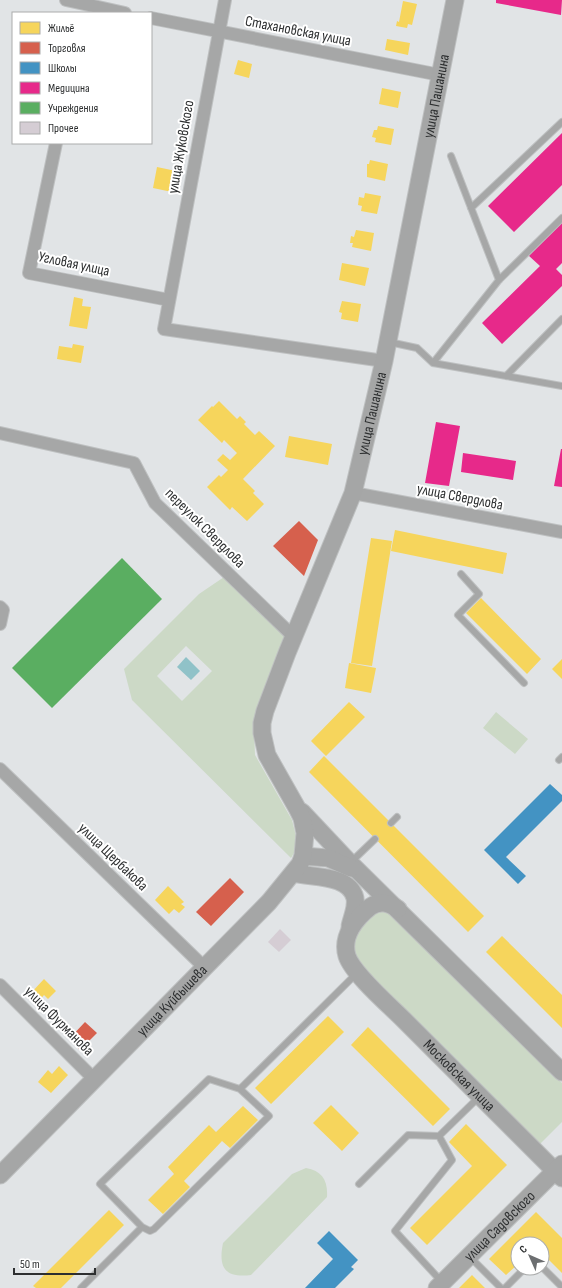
<svg xmlns="http://www.w3.org/2000/svg" width="562" height="1288" viewBox="0 0 562 1288" font-family="'Sofia Sans Condensed',sans-serif">
	<style>
		.green { fill: #ccd9c6; fill-rule: evenodd }
		.water { fill: #90c2c8 }
		.homes { fill: #f6d55c }
		.shops { fill: #d6604d }
		.schools { fill: #4393c3 }
		.health { fill: #e7298a }
		.public { fill: #5aae61 }
		.building { fill: #d5cdd4 }
		.lines { fill: none; stroke-linecap: round; stroke-linejoin: round }
		.lane-casing { stroke: #bec0c1; stroke-width: 8 }
		.street-casing { stroke: #bec0c1; stroke-width: 14 }
		.secondary-casing { stroke: #bec0c1; stroke-width: 19 }
		.lane { stroke: #a6a7a7; stroke-width: 6 }
		.street { stroke: #a6a7a7; stroke-width: 12 }
		.secondary { stroke: #a5a6a6; stroke-width: 17 }
		.labels { text-anchor: middle; dominant-baseline: central; stroke-width: 4; stroke-linejoin: round; paint-order: stroke }
		.street-label { font-size: 15px; fill: #2d2f30; stroke: #fff }
	</style>
	<rect width="100%" height="100%" fill="#e1e4e6"/>
	<!-- green -->
	<path class="green" d="M227 575 286 635 254 731 255 755 292 820 296 836 294 853 291 858 132 700 124 669 199 594ZM186 646 212 671 182 701 157 676Z
		M496 712 528 739 515 754 483 728Z
		M380 909 390 912 562 1083V1122L538 1146 354 960 352 937Z
		M306 1168C322 1171 328 1180 327 1197L251 1275C225 1278 218 1268 223 1243L292 1174Z"/>
	<!-- water -->
	<path class="water" d="M186 657 200 671 191 680 177 667Z"/>
	<!-- homes -->
	<path class="homes" d="M403 1 417 4 412 25 408 24 407 28 396 26 397 21 399 22Z
		M387 39 410 43 408 55 385 50Z
		M238 60 252 64 249 78 234 74Z
		M382 88 401 92 398 108 379 104Z
		M378 126 394 129 391 145 375 142 376 138 372 137 374 130H377Z
		M370 160 388 164 385 181 367 177V164H369Z
		M157 167 176 171 172 192 153 188Z
		M365 193 381 196 377 214 361 211 362 206 358 205 359 197 364 198Z
		M356 230 374 233 371 251 352 247 353 243H350L351 236 354 237Z
		M342 263 369 268 365 286 339 280Z
		M74 297 83 299 82 306 91 307 87 329 69 326Z
		M342 301 361 304 358 322 341 319 342 313 339 312Z
		M73 344 84 346 81 363 57 359 59 346 72 348Z
		M219 401 237 419 240 416 246 422 244 424 255 435 259 431 275 446 243 479 255 491 253 493 264 504 247 521 232 507 230 510 207 487 219 475 221 477 228 470 217 460 223 454 230 460 237 453 224 440 222 443 198 420 212 406 213 407Z
		M289 436 332 444 328 465 285 457Z
		M395 530 507 553 503 574 391 551Z
		M371 538 392 541 372 666 351 663Z
		M481 598 541 659 527 674 466 613Z
		M562 659V679L552 669Z
		M349 663 376 668 371 693 345 688Z
		M349 702 365 717 326 756 311 741Z
		M324 756 484 916 468 932 309 772Z
		M168 886 184 902 181 904 185 907 179 913 174 909 169 914 155 900Z
		M502 936 562 995V1028L486 952Z
		M44 979 56 991 48 999 44 995 38 1002 30 994Z
		M328 1016 344 1032 271 1104 255 1088Z
		M368 1027 450 1109 433 1126 351 1045Z
		M59 1066 68 1075 51 1093 38 1082 48 1070 52 1074Z
		M331 1105 359 1133 342 1151 313 1123Z
		M243 1106 258 1120 230 1148 222 1141 184 1181 190 1187 163 1214 148 1200 174 1174 168 1167 209 1125 216 1132Z
		M466 1124 507 1165 427 1245 410 1228 472 1166 449 1142Z
		M109 1210 124 1225 61 1288H36L33 1286Z
		M536 1212 562 1238V1273L542 1253V1244H518V1264L506 1275 489 1259Z
		M472 1275 485 1288H459Z"/>
	<!-- shops -->
	<path class="shops" d="M299 521 318 540 304 576 273 546Z
		M230 878 244 892 211 926 196 912Z
		M85 1022 97 1033 80 1050 69 1039Z"/>
	<!-- schools -->
	<path class="schools" d="M550 784 562 795V801L506 857 526 876 518 884 484 850Z
		M329 1231 358 1260 351 1267 354 1269 335 1288H305L333 1259 317 1243Z"/>
	<!-- health -->
	<path class="health" d="M496 0H562L561 15 496 3Z
		M562 133V185L514 232 488 206Z
		M562 221V263L556 269 562 275V286L502 344 482 323 540 266 528 255Z
		M436 422 460 426 449 486 425 483Z
		M561 449H562V487L554 486Z
		M463 453 516 461 513 480 461 472Z"/>
	<!-- public -->
	<path class="public" d="M122 558 162 599 52 708 12 668Z"/>
	<!-- building -->
	<path class="building" d="M280 929 291 940 279 952 268 942Z"/>
	<g class="lines">
		<defs>
			<path id="lane" d="M451 156 499 280
				M471 208 562 122
				M389 342 417 348 433 363 562 386
				M433 363 499 280 562 218
				M506 376 562 319
				M461 574 479 594 458 615 524 683
				M559 760 562 757
				M391 823 397 817
				M351 862 375 839
				M359 1184 408 1135 439 1136
				M142 1227 100 1184 209 1079 240 1089 356 974
				M470 1257 501 1288
				M542 1267 562 1287
				M442 1282 395 1231 452 1160 439 1136 479 1097
				M81 1288 142 1227 150 1231 154 1229 269 1116 240 1089
				M505 1288 525 1268"/>
			<path id="street" d="M66 0 125 13
				M225 0 164 329 384 361
				M151 18 440 75
				M56 143 29 273 169 300
				M0 433 134 463 155 503 294 637
				M353 493 562 532
				M0 607 3 610 0 624
				M0 769 204 967
				M0 985 95 1080"/>
			<g id="secondary">
				<path d="M302 812 350 863 562 1072"/>
				<path d="M303 856 328 858 351 868"/>
				<path d="M294 873C312 878 349 874 355 898 357 907 352 917 350 926"/>
				<path id="s1" d="M398 909C389 903 380 900 370 907 356 918 341 936 347 956 353 974 389 1005 403 1019 456 1072 509 1125 562 1178"/>
				<path id="s2" d="M0 1175 269 902 300 864 303 856 305 833 302 818 297 808 267 755 262 733V723L265 711 287 653 353 493 384 361 455 0"/>
				<path id="s3" d="M437 1288 562 1164"/>
			</g>
		</defs>
		<!-- lane casing -->
		<use href="#lane" class="lane-casing"/>
		<!-- street casing -->
		<use href="#street" class="street-casing"/>
		<!-- secondary casing -->
		<use href="#secondary" class="secondary-casing"/>
		<!-- lane -->
		<use href="#lane" class="lane"/>
		<!-- street -->
		<use href="#street" class="street"/>
		<!-- secondary -->
		<use href="#secondary" class="secondary"/>
	</g>
	<g class="labels">
		<!-- street labels -->
		<g class="street-label">
			<text transform="translate(298 31) rotate(11)">Стахановская улица</text>
			<text stroke="none"><textPath href="#s2" startOffset="1237">улица Пашанина</textPath></text>
			<text transform="translate(181 147) rotate(-80)">улица Жуковского</text>
			<text transform="translate(74 264) rotate(12)">Угловая улица</text>
			<text stroke="none"><textPath href="#s2" startOffset="913">улица Пашанина</textPath></text>
			<text transform="translate(460 497) rotate(11)">улица Свердлова</text>
			<text transform="translate(205 528) rotate(45)">переулок Свердлова</text>
			<text transform="translate(113 857) rotate(44)">улица Щербакова</text>
			<text stroke="none"><textPath href="#s2" startOffset="245">улица Куйбышева</textPath></text>
			<text transform="translate(59 1021) rotate(45)">улица Фурманова</text>
			<text stroke="none"><textPath href="#s1" startOffset="252">Московская улица</textPath></text>
			<text stroke="none"><textPath href="#s3" startOffset="88">улица Садовского</textPath></text>
		</g>
	</g>
	<!-- legend -->
	<rect x="12" y="12" width="140" height="132" fill="#ffffff" stroke="#abacac"/>
	<rect x="20" y="22" width="20" height="12" fill="#f6d55c" stroke="#abacac"/>
	<text x="48" y="32" font-size="12" fill="#2d2f30">Жильё</text>
	<rect x="20" y="42" width="20" height="12" fill="#d6604d" stroke="#abacac"/>
	<text x="48" y="52" font-size="12" fill="#2d2f30">Торговля</text>
	<rect x="20" y="62" width="20" height="12" fill="#4393c3" stroke="#abacac"/>
	<text x="48" y="72" font-size="12" fill="#2d2f30">Школы</text>
	<rect x="20" y="82" width="20" height="12" fill="#e7298a" stroke="#abacac"/>
	<text x="48" y="92" font-size="12" fill="#2d2f30">Медицина</text>
	<rect x="20" y="102" width="20" height="12" fill="#5aae61" stroke="#abacac"/>
	<text x="48" y="112" font-size="12" fill="#2d2f30">Учреждения</text>
	<rect x="20" y="122" width="20" height="12" fill="#d5cdd4" stroke="#abacac"/>
	<text x="48" y="132" font-size="12" fill="#2d2f30">Прочее</text>
	<!-- north arrow -->
	<g transform="translate(530 1256) rotate(315)"><circle r="19" fill="#ffffff" stroke="#abacac"/>
	<path d="M0-3L7 15L0 10L-7 15Z" fill="#6c6e70"/>
	<text y="-6" font-size="11" font-weight="bold" text-anchor="middle" fill="#2d2f30">С</text>
	</g>
	<!-- scale -->
	<path d="M14 1268v6h81v-6" fill="none" stroke="#2d2f30" stroke-width="2"/>
	<text x="20" y="1268" font-size="12" fill="#2d2f30" stroke="#ffffff" stroke-width="3" paint-order="stroke">50 m</text>
</svg>
